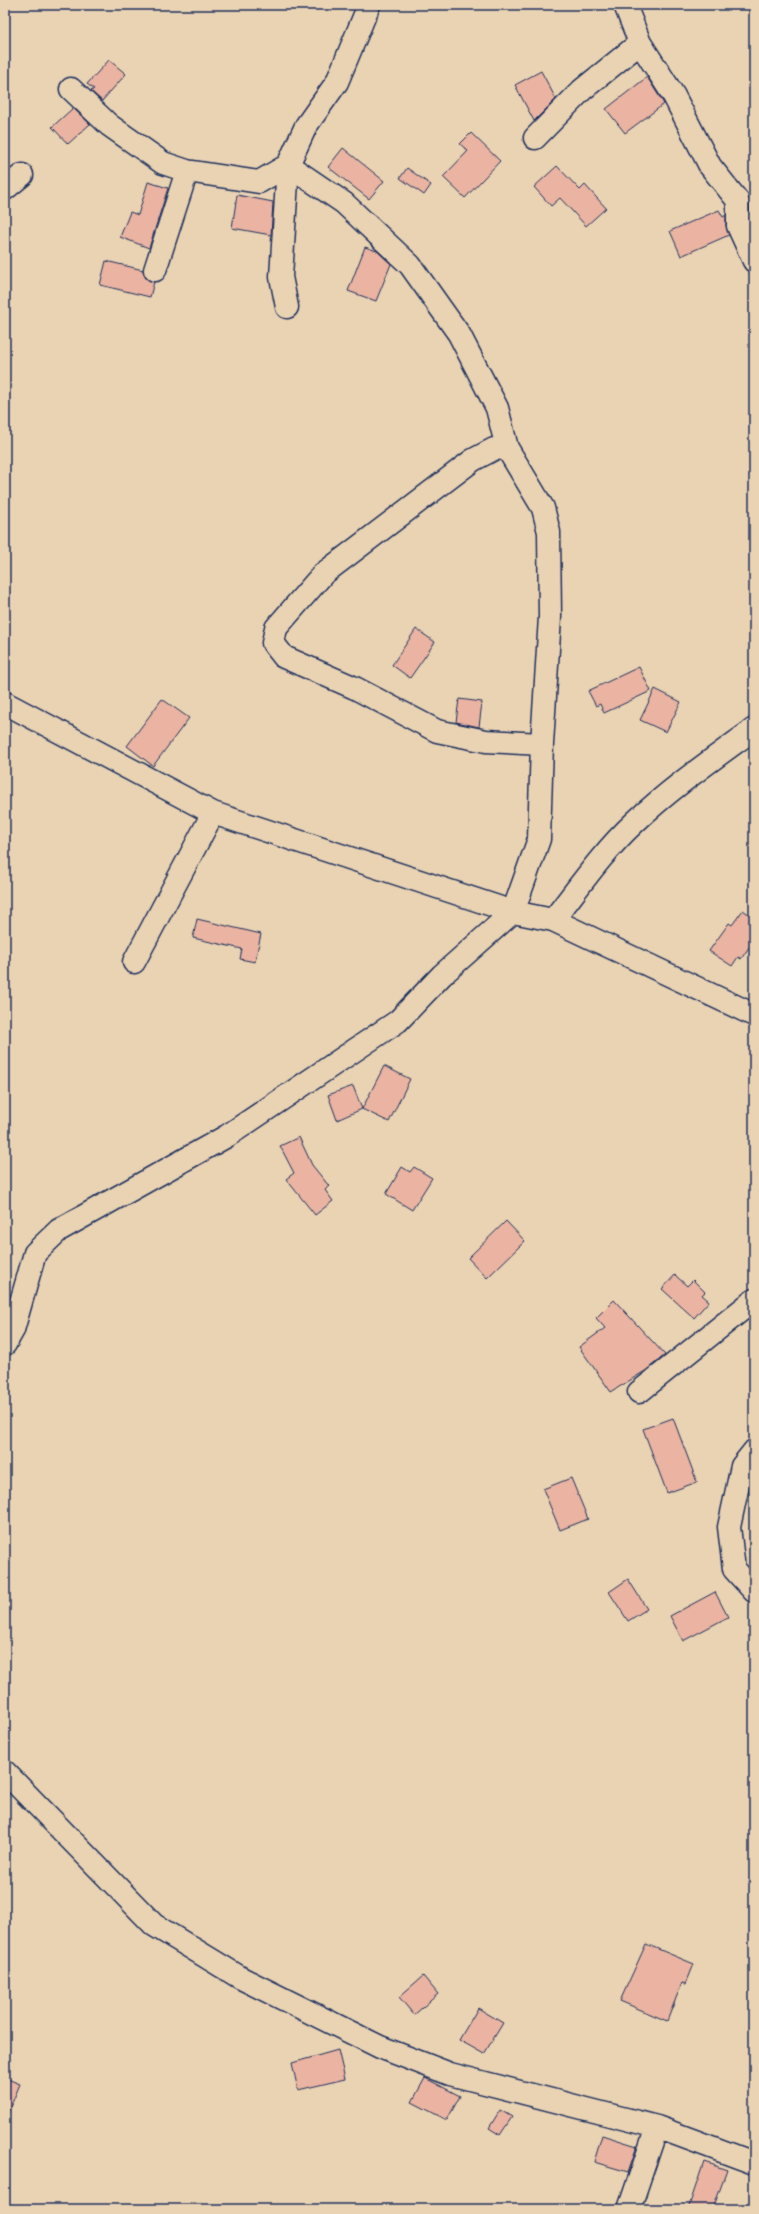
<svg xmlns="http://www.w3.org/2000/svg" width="759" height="2214" viewBox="0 0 759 2214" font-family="Caveat,sans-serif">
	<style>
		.building { fill: #ebb3a1; stroke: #1b2f5e }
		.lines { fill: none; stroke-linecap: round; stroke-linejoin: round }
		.minor-casing { stroke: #1b2f5e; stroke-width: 25 }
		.minor { stroke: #ead3b3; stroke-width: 22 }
	</style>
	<rect width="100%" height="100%" fill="#ead3b3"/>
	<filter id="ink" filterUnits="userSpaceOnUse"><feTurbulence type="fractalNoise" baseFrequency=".025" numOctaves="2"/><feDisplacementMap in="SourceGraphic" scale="8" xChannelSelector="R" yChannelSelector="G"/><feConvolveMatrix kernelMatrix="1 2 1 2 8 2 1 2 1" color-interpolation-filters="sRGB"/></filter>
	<g filter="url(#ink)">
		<!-- building -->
		<path class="building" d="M109 60 126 74 102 101 91 91 94 89 87 84Z
			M541 71 556 99 534 121 515 85Z
			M647 77 664 104 625 133 606 109Z
			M73 108 90 124 68 144 52 127Z
			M471 133 500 161 465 198 443 177 468 151 460 144Z
			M343 148 384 181 369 199 328 167Z
			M557 166 580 190 585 185 606 208 586 226 560 198 551 206 534 187Z
			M407 168 431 185 424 195 400 178Z
			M148 182 168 188 149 248 120 237 130 212 138 215Z
			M237 195 273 202 271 235 232 228Z
			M719 210 723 217 726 215V226L729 235 681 256 670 231Z
			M365 247 377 251 391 264 376 301 348 291Z
			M106 261 143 270 146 278 154 282 150 297 100 285Z
			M416 629 435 642 410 678 392 665Z
			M639 667 651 691 604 713 600 704 596 706 588 691Z
			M655 689 681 702 666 732 640 720Z
			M162 699 189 718 153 766 127 746Z
			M459 699 482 702 479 727 456 722Z
			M743 910 754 918V940L741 959 738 957 732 966 709 951 729 923 732 925Z
			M197 919 261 934 255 962 240 959 242 949 193 938Z
			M384 1066 410 1079 389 1122 362 1109 337 1120 328 1095 353 1086 362 1109Z
			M299 1137 312 1165 329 1186 325 1190 333 1201 315 1215 286 1179 294 1173 280 1146Z
			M402 1167 410 1172 414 1167 432 1178 412 1210 386 1194Z
			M506 1221 525 1241 487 1278 468 1258Z
			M675 1275 687 1286 693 1280 705 1292 702 1295 709 1301 694 1318 662 1289Z
			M614 1300 665 1355 645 1371 611 1392 579 1347 605 1328 596 1318Z
			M673 1418 697 1482 667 1493 643 1429Z
			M571 1478 588 1519 560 1530 543 1489Z
			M628 1579 647 1609 628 1621 609 1592Z
			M715 1592 728 1617 683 1641 670 1616Z
			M646 1944 694 1964 686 1984 682 1983 667 2021 620 2001Z
			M423 1976 438 1994 414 2015 399 1997Z
			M478 2008 503 2023 484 2054 459 2040Z
			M338 2050 345 2079 298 2090 292 2063Z
			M5 2078 20 2084 5 2120Z
			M425 2078 460 2096 447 2120 412 2102Z
			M500 2110 512 2117 500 2135 489 2128Z
			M602 2135 637 2146 628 2172 594 2162Z
			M704 2162 727 2170 713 2209H688Z"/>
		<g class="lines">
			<defs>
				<path id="minor" d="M625 5 640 43 674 96 710 166 738 201V226L754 261
					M535 138 582 90 640 43
					M5 189 22 175
					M155 270 187 171
					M287 307 281 277 288 165 306 126 337 82 369 5
					M507 448 494 449 473 460 323 574 276 628 273 643 284 657 355 688 437 731 486 741 542 744
					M5 703 213 813 513 912 553 920 754 1015
					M553 920C579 887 603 852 634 823 671 788 713 759 754 729
					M134 962 213 813
					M5 1344 13 1330 35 1253 59 1230 227 1136 398 1021 442 975 513 912 539 839 542 744 550 617 549 532 543 508 507 448 497 408 459 334 410 265 344 203 288 165 259 182 187 171 163 163 109 125 71 89
					M639 1392 754 1300
					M754 1451 742 1466 729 1527 734 1569 754 1591
					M5 1772 154 1925 241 1978 380 2047 450 2074 657 2127 754 2163
					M629 2209 657 2127"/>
			</defs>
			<!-- minor casing -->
			<use href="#minor" class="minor-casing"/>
			<!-- minor -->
			<use href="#minor" class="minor"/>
		</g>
	</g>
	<!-- margin -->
	<rect width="759" height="2214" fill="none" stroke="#ead3b3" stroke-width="20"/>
	<rect x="10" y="10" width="739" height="2194" fill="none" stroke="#1b2f5e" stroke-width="1.5" filter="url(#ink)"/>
</svg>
